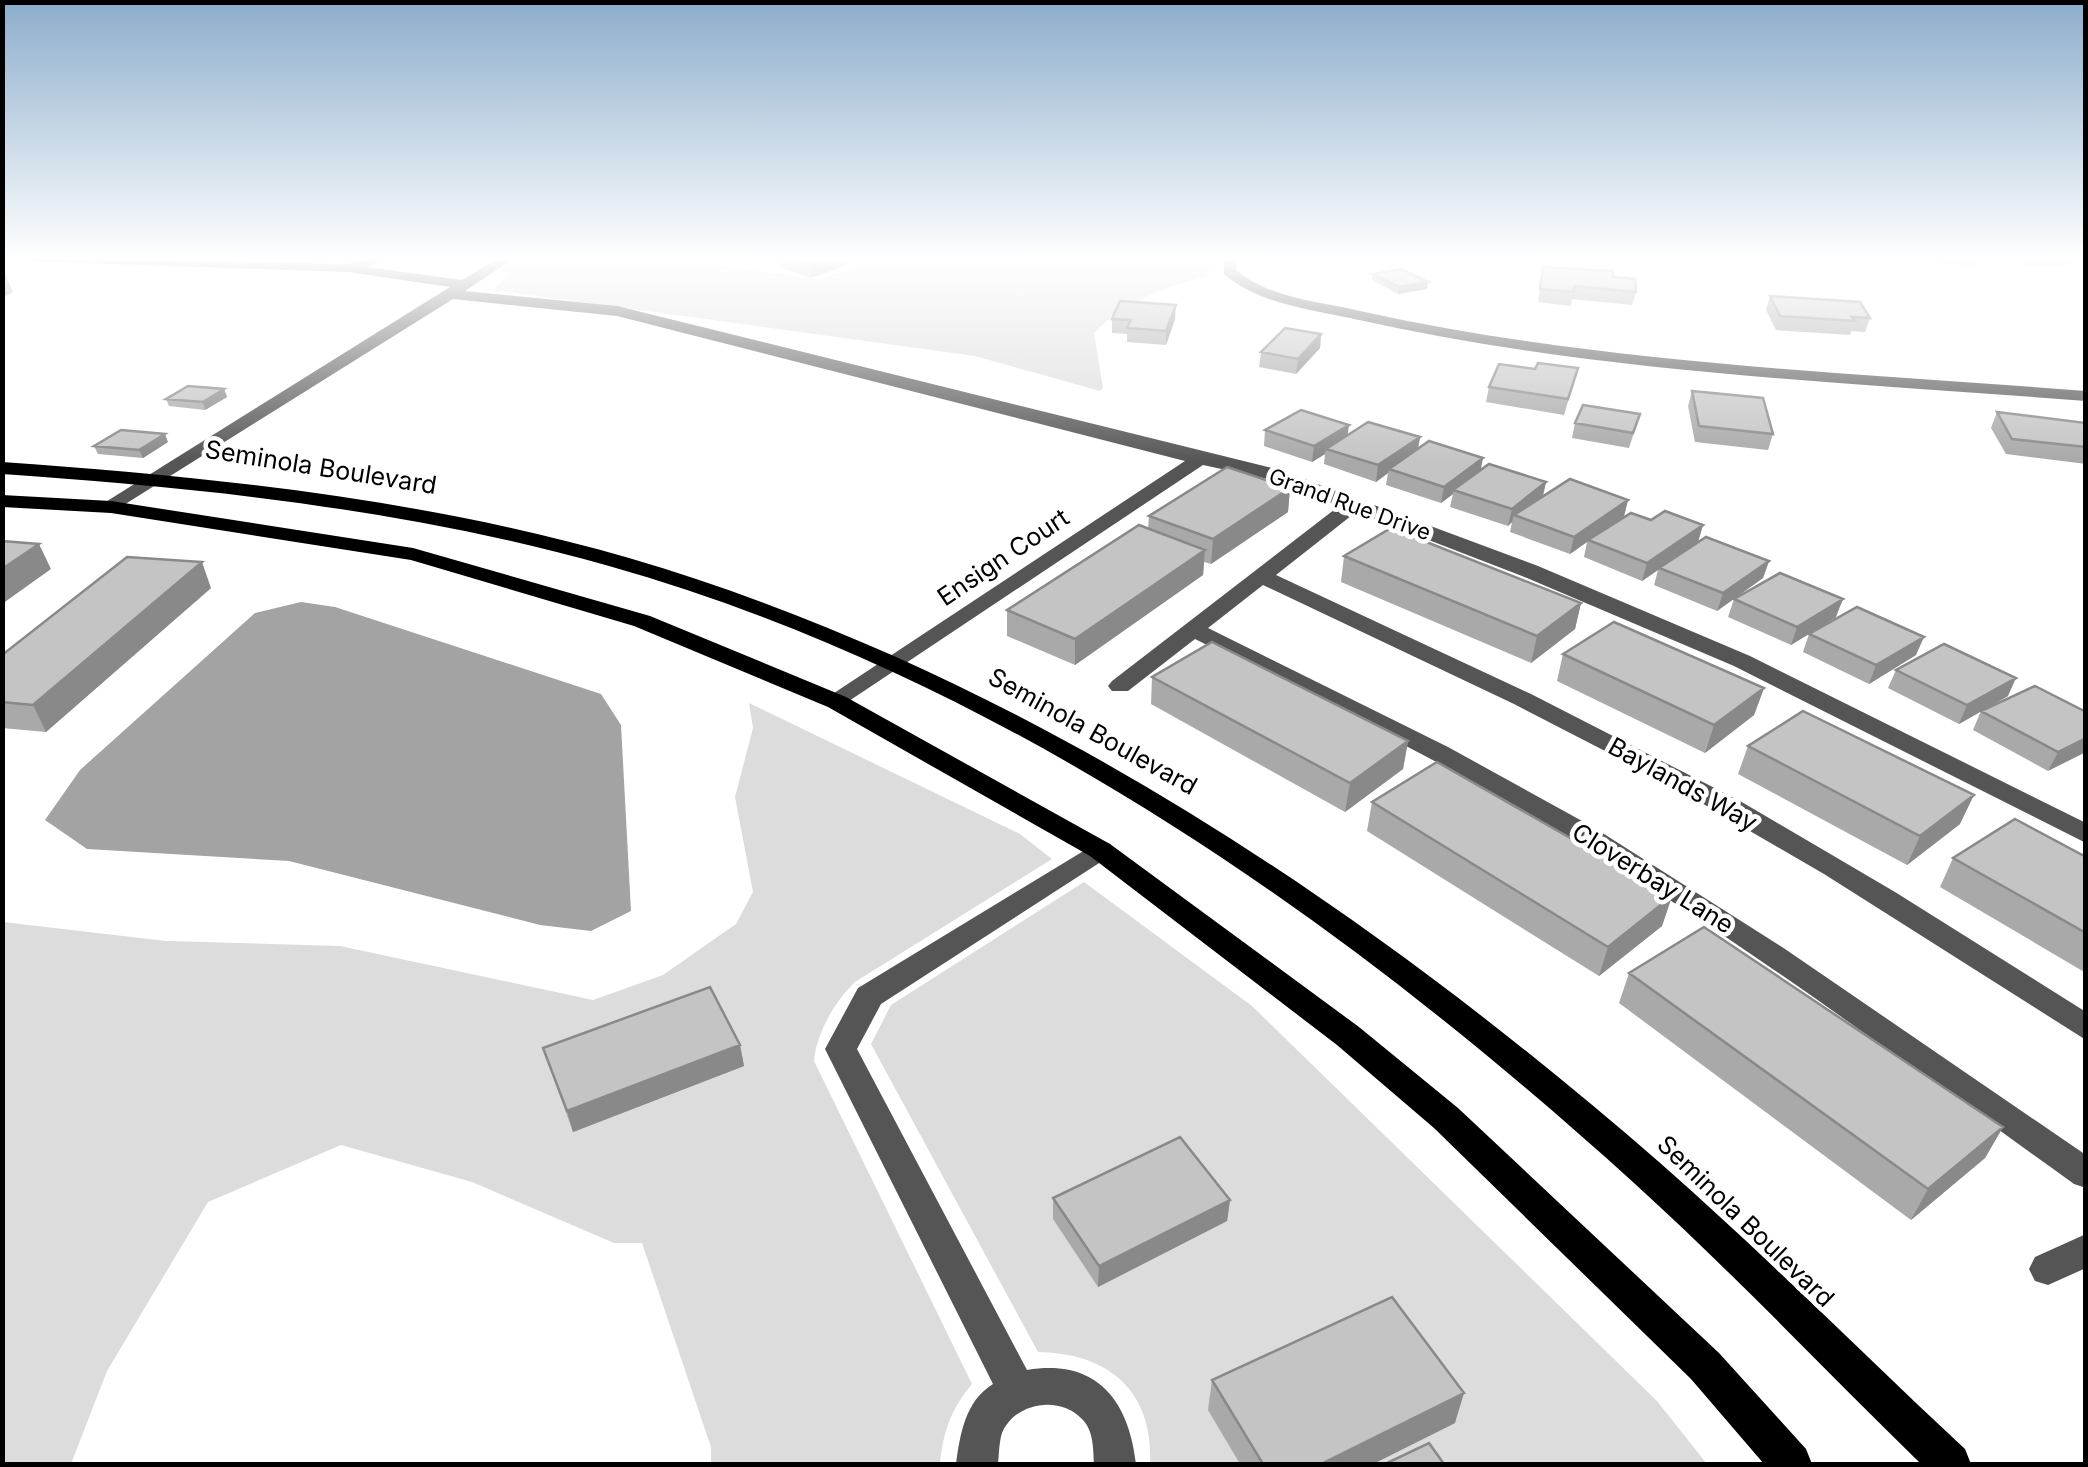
<svg xmlns="http://www.w3.org/2000/svg" width="2088" height="1467" viewBox="0 0 2088 1467" font-family="Inter,sans-serif">
	<style>
		.green { fill: #dcdcdc }
		.water { fill: #a3a3a3 }
		.lines { fill: none; stroke-linecap: round; stroke-linejoin: round }
		.minor { fill: #555; fill-rule: evenodd }
		.major { fill: #000; fill-rule: evenodd }
		.wall { fill: #a9a9a9 }
		.shaded-wall { fill: #898989 }
		.building { fill: #c4c4c4; stroke: #898989; stroke-width: 2.5 }
		.labels { text-anchor: middle; dominant-baseline: central; stroke-width: 9; stroke-linejoin: round; paint-order: stroke }
		.far-street-label { font-size: 22px; fill: #000; stroke: #fff }
		.street-label { font-size: 25px; fill: #000; stroke: #fff }
	</style>
	<rect width="100%" height="100%" fill="#fff"/>
	<!-- green -->
	<path class="green" d="M521 257H655L820 279 885 257H1215L1207 276C1163 288 1127 300 1094 333L1103 388 1100 391 975 356 493 290 511 272 499 271Z
		M749 703 1020 834 1052 859 855 982C835 1001 816 1034 814 1061L972 1384C951 1409 943 1432 940 1464H711V1447L642 1243H614L472 1182 341 1145 208 1202 107 1371 71 1464H3V922L166 941 340 946 593 1000 663 975 736 924 753 892 735 797 753 728Z
		M1084 882 1252 1006 1657 1401 1707 1464H1150C1154 1391 1108 1353 1038 1352L871 1044 891 1005Z"/>
	<!-- water -->
	<path class="water" d="M301 602 335 607 601 694 621 725 631 911 591 931 540 925 289 861 87 849 45 820 80 770 255 613Z"/>
	<g class="lines">
		<!-- minor -->
		<path class="minor" d="M16 257 347 264 369 257H390L367 267 462 280 500 257H516L465 291 617 306 1280 470 1538 566 1750 656 2086 823V843L1734 666 1522 576 1356 512 1276 575 1531 694 1740 801 1895 892 2086 1012V1040L1824 874 1669 784 1514 704 1263 585 1208 628 1448 747 1593 827 1785 949 2086 1155V1188L2074 1184C1908 1065 1744 942 1569 837 1448 764 1321 702 1195 639L1128 691H1112L1108 686 1112 681 1339 506 1268 479 1203 465 837 709 825 702 828 697 1185 461 617 316 453 299 111 513 104 511V503L450 287 348 272 23 261Z
			M1224 257H1238L1236 270C1270 299 1323 302 1365 312 1601 364 1846 372 2086 391V401C1843 382 1597 373 1359 320 1314 310 1260 305 1224 274Z
			M1100 841 1110 844 1114 850 1110 856 881 1004 857 1049 1027 1370C1097 1358 1129 1401 1136 1464H1094C1093 1449 1094 1431 1082 1419 1060 1395 1015 1402 1002 1433 999 1442 999 1455 998 1464H956C960 1435 965 1401 993 1384L825 1049 858 988Z
			M2086 1234V1268L2048 1285 2035 1281 2029 1269 2035 1257Z"/>
		<!-- major -->
		<path class="major" d="M2 462C213 477 426 499 629 558 1014 671 1359 901 1659 1162 1764 1254 1863 1354 1965 1449L1971 1464H1921C1825 1370 1733 1273 1634 1183 1340 916 995 675 609 566 411 510 207 488 2 474Z
			M2 495 111 501 413 548 650 616 846 697 1110 844 1359 1027 1458 1108 1719 1353 1806 1449 1812 1464H1764L1691 1379 1434 1128 1337 1045 1090 856 828 707 634 626 411 560 111 513 2 507Z"/>
	</g>
	<!-- wall -->
	<path class="wall" d="M780 257H847V265L811 278 781 268Z
		M1912 257H1981L1979 261H1975L1973 266 1913 260Z
		M2013 257H2072L2069 265H2024Z
		M1543 267 1613 277 1636 292 1632 305 1572 299 1571 306 1538 302Z
		M1373 274 1427 289 1398 294 1372 280Z
		M1770 296 1870 318 1865 332 1851 331 1850 335 1776 330 1766 310Z
		M1112 319H1175L1166 345 1127 342V334L1112 333Z
		M1321 334 1320 348 1296 374 1259 367 1261 352Z
		M1578 368 1564 415 1486 402 1489 387 1535 369Z
		M224 389 227 397 205 410 169 406 166 399Z
		M1692 391 1773 434 1768 450 1695 442 1688 406Z
		M1997 412 2086 423V464L2006 454 1991 428Z
		M1640 414 1629 448 1572 438 1575 423Z
		M1265 430 1420 437 1418 449 1481 470 1546 482 1543 497 1628 500 1624 516 1606 529 1651 520 1703 525 1698 542 1769 561 1763 578 1717 611 1654 585 1658 570 1642 581 1584 557 1587 542 1570 554 1510 532 1512 522 1508 526 1450 507 1453 494 1441 503 1386 485 1388 473 1376 482 1324 464 1325 454 1312 462 1264 446Z
		M168 442 143 458 98 454 94 446Z
		M1290 488 1288 512 1211 564 1204 562 1203 575 1075 665 1007 636V610L1148 529 1149 516Z
		M1344 556 1581 603 1575 629 1531 663 1341 582Z
		M211 588 46 732 2 728V655Z
		M1734 599 1836 617 1811 633 1916 655 1869 684 1803 652 1809 634 1791 645 1728 617Z
		M1563 654 1764 688 1754 715 1705 753 1557 681Z
		M1896 670 2008 696 1959 724 1888 688Z
		M1152 677 1408 741 1403 769 1345 812 1151 704Z
		M1981 711 2086 712 2048 771 1973 730Z
		M1748 746 1960 824 1907 865 1738 774Z
		M1372 802 1672 896 1662 926 1599 976 1367 831Z
		M2086 857V973L1940 887 1953 858Z
		M1629 973 2003 1127 1985 1158 1911 1220 1619 1003Z
		M740 1045 744 1066 573 1132 543 1048Z
		M1053 1198 1230 1200 1227 1221 1098 1287 1053 1219Z
		M1212 1380 1455 1423 1373 1464H1240L1208 1410Z"/>
	<!-- shaded-wall -->
	<path class="shaded-wall" d="M832 257H847V265L811 278 810 264Z
		M5 273 13 292 2 298V274Z
		M1428 282 1427 289 1398 294 1399 287Z
		M1176 305 1175 319 1166 345V331Z
		M1321 334 1320 348 1296 374 1298 359Z
		M224 389 227 397 205 410 203 402Z
		M1349 425 1347 440 1326 449 1325 454 1312 462 1314 446Z
		M165 434 168 442 143 458 139 450Z
		M1420 437 1417 453 1389 469 1388 473 1376 482 1378 465Z
		M1483 458 1480 474 1453 490V494L1441 503 1444 487Z
		M1546 482 1542 498 1514 515 1512 522 1508 526 1512 509Z
		M1290 488 1288 512 1211 564 1213 539Z
		M1628 500 1624 516 1570 554 1574 537Z
		M1703 525 1698 542 1659 568 1658 570 1642 581 1647 563Z
		M39 544 51 569 2 604V569Z
		M1205 550 1203 575 1075 665V639Z
		M1769 561 1763 578 1717 611 1723 593Z
		M202 562 211 588 46 732 33 705Z
		M1843 599 1836 617 1791 645 1797 627Z
		M1581 603 1575 629 1531 663 1537 636Z
		M1924 637 1916 655 1869 684 1876 665Z
		M2016 678 2008 696 1959 724 1967 705Z
		M1764 688 1754 715 1705 753 1714 725Z
		M2086 738V752L2048 771 2058 752Z
		M1408 741 1403 769 1345 812 1350 783Z
		M1974 795 1960 824 1907 865 1920 836Z
		M1672 896 1662 926 1599 976 1608 947Z
		M740 1045 744 1066 573 1132 567 1111Z
		M2003 1127 1985 1158 1911 1220 1928 1189Z
		M1230 1200 1227 1221 1098 1287 1099 1266Z
		M1464 1393 1455 1423 1373 1464H1321Z"/>
	<!-- building -->
	<path class="building" d="M785 257H832L810 264Z
		M1543 267 1613 271V277L1635 279 1636 292 1574 286V292L1540 289Z
		M1401 269 1428 282 1399 287 1373 274Z
		M1770 296 1860 302 1870 318 1852 317 1855 321 1780 316Z
		M1120 301 1176 305 1166 331 1127 328 1131 320 1112 319Z
		M1285 328 1321 334 1298 359 1261 352Z
		M1538 363 1578 368 1568 399 1489 387 1499 364 1535 369Z
		M188 386 224 389 203 402 166 399Z
		M1692 391 1763 398 1773 434 1699 426Z
		M1583 405 1640 414 1633 433 1575 423Z
		M1301 410 1349 425 1314 446 1265 430Z
		M1997 412 2086 423V447L2012 439Z
		M1368 422 1420 437 1378 465 1326 449Z
		M121 430 165 434 139 450 94 446Z
		M1429 441 1483 458 1444 487 1389 469Z
		M1489 464 1546 482 1512 509 1453 490Z
		M1227 467 1290 488 1213 539 1149 516Z
		M1570 479 1628 500 1574 537 1514 515Z
		M1665 511 1703 525 1647 563 1588 540 1631 513 1651 520Z
		M1139 525 1205 550 1075 639 1007 610Z
		M1391 528 1581 603 1537 636 1344 556Z
		M1706 537 1769 561 1723 593 1659 568Z
		M2 541 39 544 2 569Z
		M127 557 202 562 33 705 2 702V655Z
		M1780 573 1843 599 1797 627 1734 599Z
		M1857 607 1924 637 1876 665 1809 634Z
		M1614 622 1764 688 1714 725 1563 654Z
		M1212 642 1408 741 1350 783 1152 677Z
		M1944 644 2016 678 1967 705 1896 670Z
		M2035 686 2086 712V738L2058 752 1981 711Z
		M1803 711 1974 795 1920 836 1748 746Z
		M1437 762 1672 896 1608 947 1372 802Z
		M2015 819 2086 857V933L1953 858Z
		M1704 927 2003 1127 1928 1189 1629 973Z
		M710 987 740 1045 567 1111 543 1048Z
		M1180 1137 1230 1200 1099 1266 1053 1198Z
		M1392 1297 1464 1393 1321 1464H1263L1212 1380Z
		M1429 1443 1444 1464H1385Z"/>
	<!-- sky -->
	<linearGradient id="sky" x2="0" y2="1"><stop stop-color="#8cadcc"/><stop offset="0.56" stop-color="#fff"/><stop offset="1" stop-color="#fff" stop-opacity="0"/></linearGradient>
	<rect width="2088" height="462" fill="url(#sky)"/>
	<g class="labels">
		<!-- far-street labels -->
		<g class="far-street-label">
			<text transform="translate(1350 504) rotate(20)">Grand Rue Drive</text>
		</g>
		<!-- street labels -->
		<g class="street-label">
			<text transform="translate(321 467) rotate(9)">Seminola Boulevard</text>
			<text transform="translate(1003 557) rotate(-34)">Ensign Court</text>
			<text transform="translate(1093 731) rotate(29)">Seminola Boulevard</text>
			<text transform="translate(1683 784) rotate(29)">Baylands Way</text>
			<text transform="translate(1653 878) rotate(32)">Cloverbay Lane</text>
			<text transform="translate(1746 1221) rotate(44)">Seminola Boulevard</text>
		</g>
	</g>
	<!-- border -->
	<rect width="2088" height="1467" fill="none" stroke="#000000" stroke-width="10"/>
</svg>
